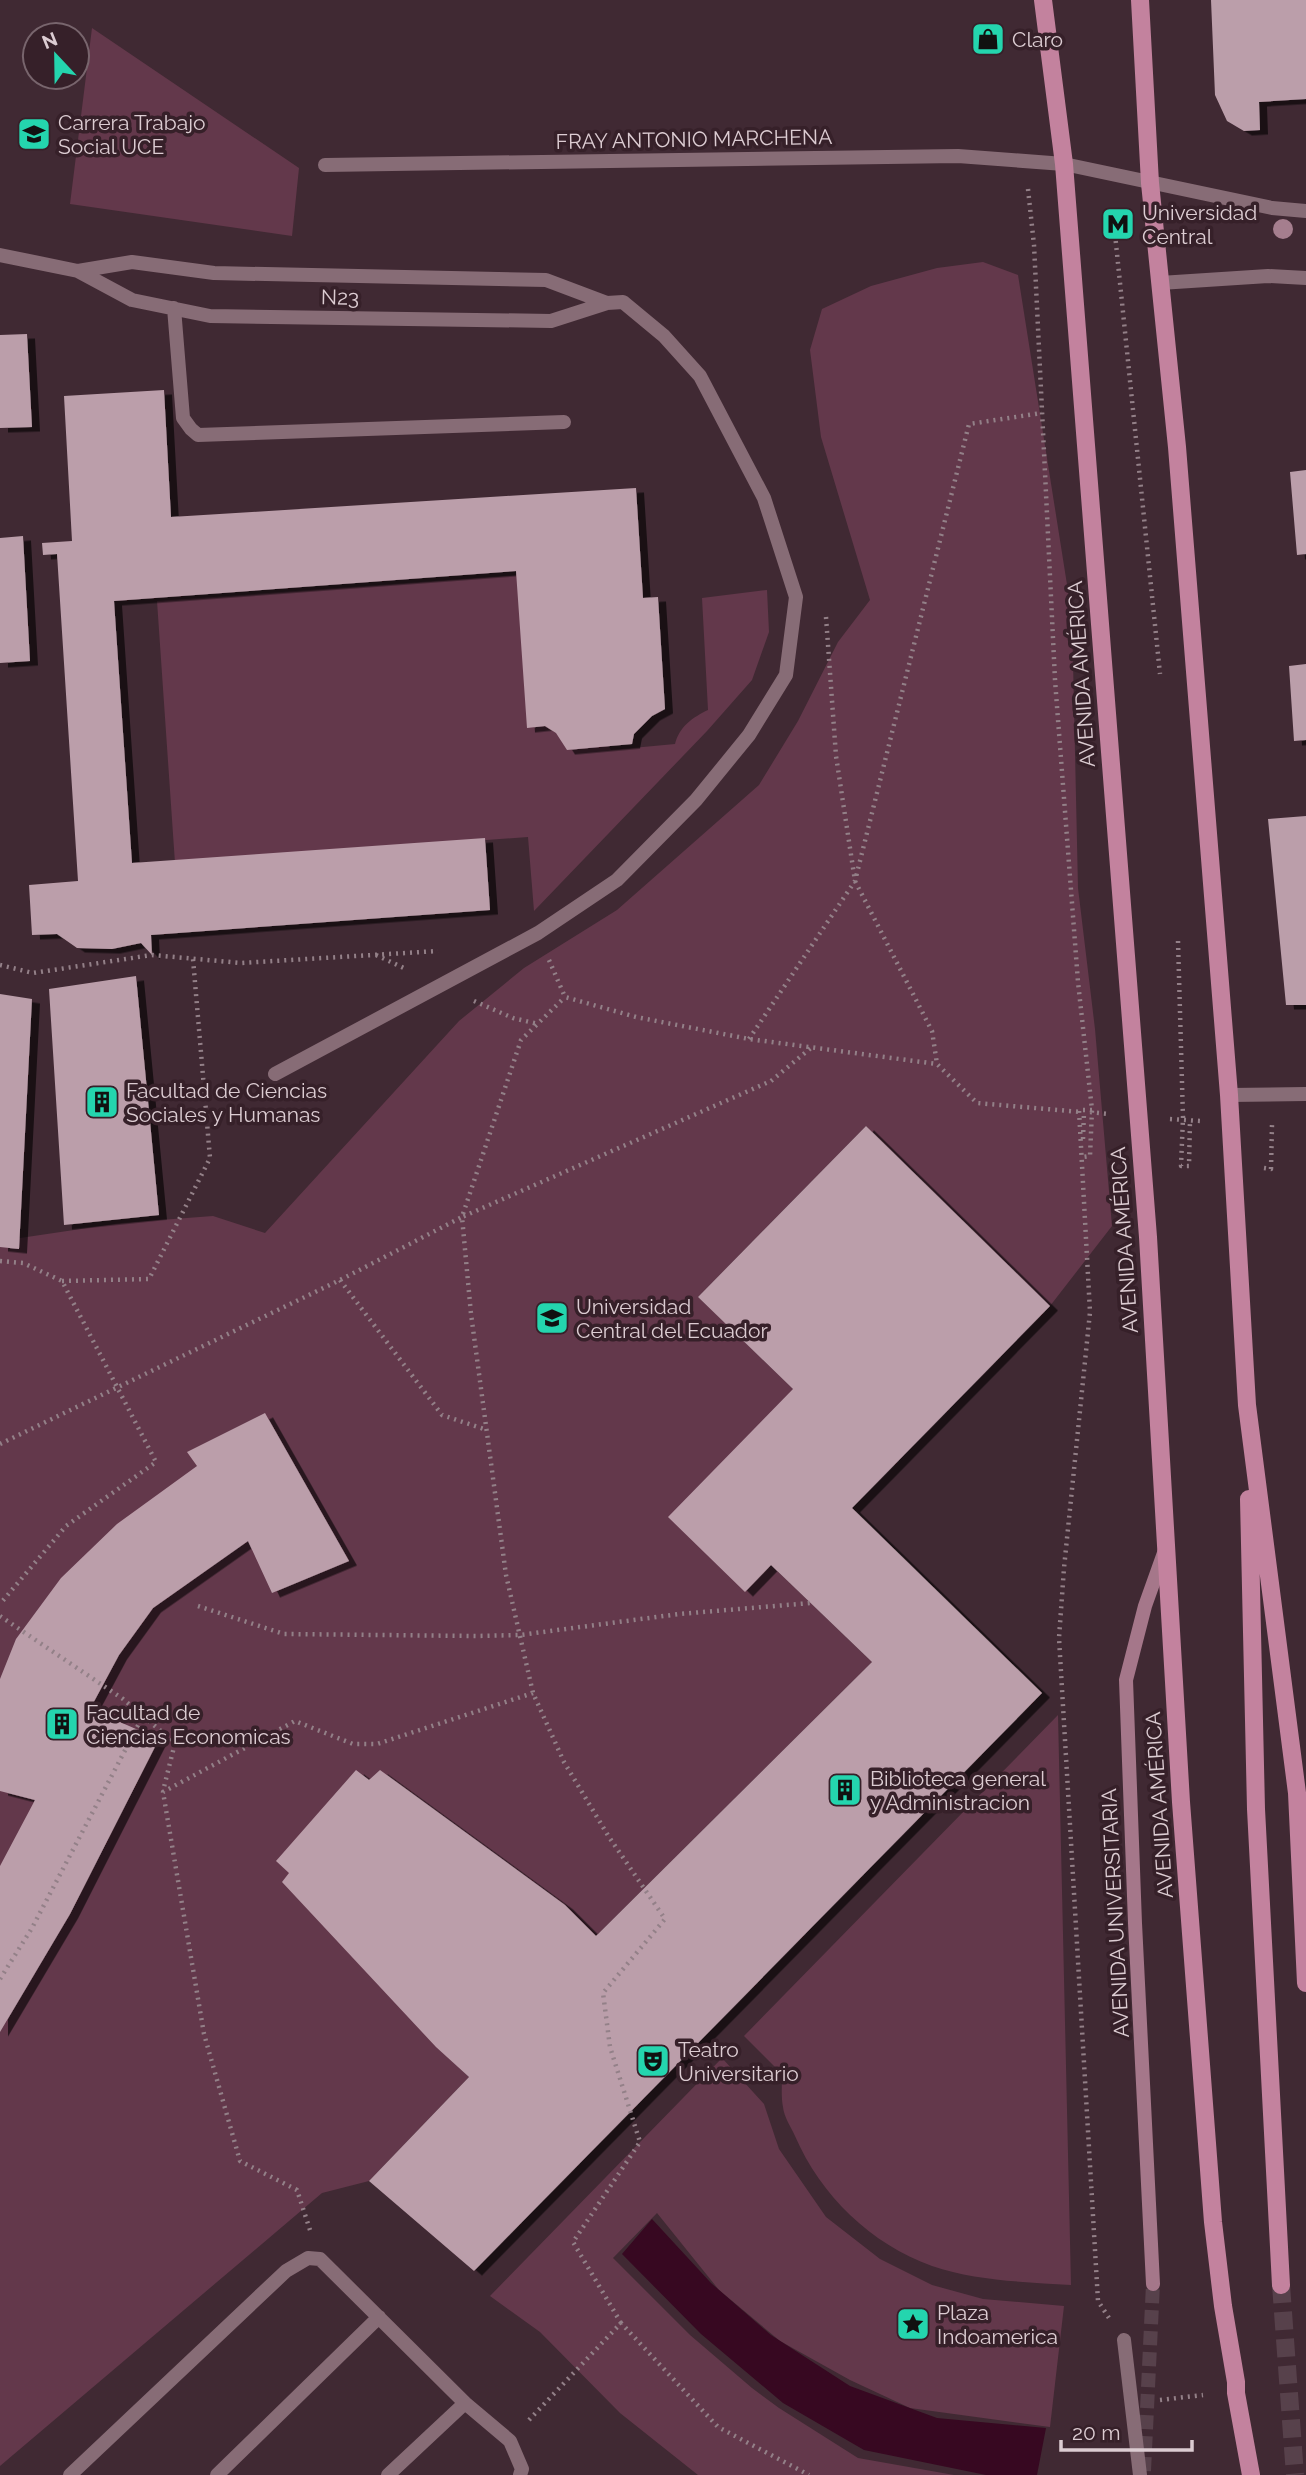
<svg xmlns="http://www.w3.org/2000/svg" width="1306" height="2475" viewBox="0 0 1306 2475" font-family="Raleway,sans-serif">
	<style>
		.green { fill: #63384b }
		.water { fill: #370821 }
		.building { fill: #bb9eaa; filter: url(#shadow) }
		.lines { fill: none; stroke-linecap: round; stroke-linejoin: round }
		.secondary-tunnel { stroke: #57414b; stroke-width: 14; stroke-dasharray: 14 7; stroke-linecap: butt }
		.primary-tunnel { stroke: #57414b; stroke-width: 18; stroke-dasharray: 18 9; stroke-linecap: butt }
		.path { stroke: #938088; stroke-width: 4.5; stroke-dasharray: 2 5; stroke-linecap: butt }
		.service { stroke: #876c76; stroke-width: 14 }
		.pedestrian { stroke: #876c76; stroke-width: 14 }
		.minor { stroke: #876c76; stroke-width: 14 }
		.secondary { stroke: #a5778a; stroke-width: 14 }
		.primary { stroke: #c3829e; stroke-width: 18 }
		.tree { fill: #a57e8e }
		.labels { text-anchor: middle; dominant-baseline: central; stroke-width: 7; stroke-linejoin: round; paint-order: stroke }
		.poi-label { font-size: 21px; fill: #dcccd2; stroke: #362029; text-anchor: start }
		.street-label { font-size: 21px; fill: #dcccd2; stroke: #362029 }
	</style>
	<defs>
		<filter id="shadow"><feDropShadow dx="8" dy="4.5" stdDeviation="0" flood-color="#0009"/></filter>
	</defs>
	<rect width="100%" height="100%" fill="#402933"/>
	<!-- green -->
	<path class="green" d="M92 28 299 168 292 236 70 204Z
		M983 262 1018 275 1072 616 1078 888 1095 1029 1112 1226 1050 1306 866 1126 698 1297 793 1389 771 1565 872 1662 596 1936 565 1906 437 2047 469 2077 369 2181 322 2193 0 2466V1241L121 1223 213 1216 265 1233 459 1021 524 968 617 910 759 785 798 721 838 642 870 600 821 437 810 350 822 309 871 286 937 268Z
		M560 572 600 734 611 750 675 744C679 727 693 717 708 710L702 598 767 590 769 632 752 680 707 731 534 911 528 837 175 863 157 601Z
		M1058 1715 1071 2285C1025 2282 976 2281 932 2266 871 2244 821 2196 795 2136 791 2127 784 2117 783 2107 781 2097 782 2085 782 2074L744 2036Z
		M722 2058 764 2104 779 2149 826 2217 880 2259 932 2285 983 2299 1064 2306 1050 2427 910 2408 850 2380 780 2341 719 2290 657 2213 613 2258 690 2335 752 2388 779 2408 858 2458 954 2475H698L620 2413 540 2332 490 2296Z"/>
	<!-- water -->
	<path class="water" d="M652 2219 711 2283 771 2335 850 2386 937 2418 1046 2428 1037 2475H986L864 2450 783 2403 701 2334 622 2254Z"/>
	<!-- building -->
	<path class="building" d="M1211 0H1306V99L1259 102 1260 130 1244 131 1227 121 1215 95Z
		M27 334 32 427 0 428V335Z
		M164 390 171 517 636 488 643 598 658 597 665 709 652 716 634 734 632 744 567 750 556 733 545 726 527 728 516 571 114 601 132 863 485 838 490 910 151 935 152 955 141 943 112 949 77 948 57 934 32 935 29 885 78 881 57 554 43 555 42 543 72 541 64 396Z
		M1306 470V554L1297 555 1290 472Z
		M23 536 30 661 0 663V538Z
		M1306 664V740L1294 741 1289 666Z
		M1306 816V1005H1286L1268 819Z
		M136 976 159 1215 64 1225 49 989Z
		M0 994 32 999 19 1249 0 1247Z
		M866 1126 1050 1306 852 1508 1042 1693 474 2271 369 2181 469 2077 436 2047 282 1882 289 1873 276 1861 356 1770 369 1780 380 1770 565 1905 596 1936 872 1662 771 1565 745 1592 668 1517 793 1389 698 1297Z
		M265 1413 349 1561 272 1593 248 1541 153 1608 119 1655 90 1709 159 1739 70 1914 0 2032V1866L35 1800 0 1791V1679L16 1639 61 1578 117 1524 197 1466 187 1452Z"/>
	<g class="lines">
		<!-- secondary-tunnel -->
		<path class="secondary-tunnel" d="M1144 2471 1153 2284"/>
		<!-- primary-tunnel -->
		<path class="primary-tunnel" d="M1281 2285 1295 2475"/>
		<!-- path -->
		<path class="path" d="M1028 189 1034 245 1055 680 1078 982 1092 1110 1090 1156 1083 1157V1155
			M1115 234 1160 674
			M826 617 836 756 855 881 932 1031 937 1064 977 1103 1081 1112
			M1178 941 1183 1118 1181 1166H1189L1190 1120
			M376 955 406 969
			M549 960 565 997 636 1017 749 1039 937 1064
			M0 965 33 973 152 955 241 963 438 951
			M474 1001 513 1018 538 1024
			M749 1039 855 881 969 424 1042 413
			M1092 1110H1079L1090 1312 1064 1568 1059 1638 1098 2301 1109 2318
			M1090 1112 1109 1114
			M1170 1119 1200 1121
			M1083 1139 1084 1112
			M1264 1168 1271 1169 1272 1124
			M0 1261 23 1263 62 1281 156 1462 66 1526 0 1604
			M340 1280 442 1415 487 1430
			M62 1281 149 1279 210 1158 193 959
			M0 1444 340 1280 462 1217 521 1040 565 997
			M198 1606 284 1634 476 1636 520 1635 679 1614 811 1603
			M0 1616 123 1699 175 1743 163 1791
			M0 1979 32 1928 143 1716
			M310 2230 297 2190 240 2161 204 2034 163 1792 295 1721 353 1744H377L533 1693
			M621 2323 573 2242 640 2142 610 2047 603 1993 665 1919 609 1837 564 1762 533 1693 506 1575 471 1314 462 1217 771 1081 812 1047
			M1160 2400 1203 2395
			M529 2420 621 2323 718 2427 809 2475"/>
		<!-- service -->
		<path class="service" d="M0 255 78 271 132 300 210 316 551 321 607 303 623 302 664 336 700 376 764 498 796 597 786 675 749 735 696 800 617 880 538 933 275 1074
			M78 271 132 262 214 273 546 280 607 303
			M174 308 183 418 191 429 198 435 564 422
			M70 2475 286 2271 308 2258 320 2259 465 2403 510 2441 522 2469 520 2475
			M217 2475 379 2317
			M388 2475 465 2403"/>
		<!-- pedestrian -->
		<path class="pedestrian" d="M1124 2340 1140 2475"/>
		<!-- minor -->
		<path class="minor" d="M325 165 958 156 1064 164 1272 208 1306 211
			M1160 283 1268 276 1306 278
			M1229 1095 1306 1094"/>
		<!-- secondary -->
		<path class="secondary" d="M1153 2284 1135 1923 1126 1680 1145 1606 1165 1550"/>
		<!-- primary -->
		<path class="primary" d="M1043 0 1064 164 1148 1237 1181 1802 1213 2222 1223 2306 1236 2382V2393L1251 2475
			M1140 0 1150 183 1177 447 1229 1095 1247 1405 1297 1793 1306 1983
			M1249 1499 1256 1809 1281 2285"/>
	</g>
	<!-- trees -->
	<circle class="tree" cx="1283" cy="229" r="10"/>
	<!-- icons -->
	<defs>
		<symbol id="shop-square" viewBox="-11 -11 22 22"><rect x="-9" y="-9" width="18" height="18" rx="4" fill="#24d5ae" stroke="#362029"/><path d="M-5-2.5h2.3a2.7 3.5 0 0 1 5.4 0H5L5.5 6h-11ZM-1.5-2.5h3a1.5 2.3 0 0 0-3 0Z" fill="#111"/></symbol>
		<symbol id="university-square" viewBox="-11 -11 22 22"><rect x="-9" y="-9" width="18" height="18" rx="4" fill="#24d5ae" stroke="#362029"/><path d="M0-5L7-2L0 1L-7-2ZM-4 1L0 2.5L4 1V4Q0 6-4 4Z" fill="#111"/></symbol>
		<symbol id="metro-square" viewBox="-11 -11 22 22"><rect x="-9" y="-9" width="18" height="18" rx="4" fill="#24d5ae" stroke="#362029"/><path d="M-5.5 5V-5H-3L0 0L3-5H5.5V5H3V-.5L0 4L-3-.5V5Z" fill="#111"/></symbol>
		<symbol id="building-square" viewBox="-11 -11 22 22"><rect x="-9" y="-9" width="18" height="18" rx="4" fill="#24d5ae" stroke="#362029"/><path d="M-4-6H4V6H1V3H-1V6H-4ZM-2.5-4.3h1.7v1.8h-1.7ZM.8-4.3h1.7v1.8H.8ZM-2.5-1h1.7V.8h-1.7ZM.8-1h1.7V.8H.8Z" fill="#111"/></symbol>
		<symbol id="theatre-square" viewBox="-11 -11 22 22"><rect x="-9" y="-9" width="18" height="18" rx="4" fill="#24d5ae" stroke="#362029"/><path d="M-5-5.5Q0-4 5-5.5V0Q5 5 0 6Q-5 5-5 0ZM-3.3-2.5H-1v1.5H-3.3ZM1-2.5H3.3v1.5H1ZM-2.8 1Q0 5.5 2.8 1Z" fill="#111"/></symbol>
		<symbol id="sight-square" viewBox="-11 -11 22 22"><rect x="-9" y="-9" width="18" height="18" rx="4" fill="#24d5ae" stroke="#362029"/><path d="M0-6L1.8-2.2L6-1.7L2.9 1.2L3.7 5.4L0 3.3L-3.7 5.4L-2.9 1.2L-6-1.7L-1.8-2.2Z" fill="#111"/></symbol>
	</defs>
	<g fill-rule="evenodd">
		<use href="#shop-square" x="969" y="20" width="38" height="38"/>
		<use href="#university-square" x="15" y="115" width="38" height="38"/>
		<use href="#metro-square" x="1099" y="205" width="38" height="38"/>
		<use href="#building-square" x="83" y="1083" width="38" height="38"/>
		<use href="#university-square" x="533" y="1299" width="38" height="38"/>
		<use href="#building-square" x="43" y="1705" width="38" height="38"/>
		<use href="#building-square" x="826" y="1771" width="38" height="38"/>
		<use href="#theatre-square" x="634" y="2042" width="38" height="38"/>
		<use href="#sight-square" x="894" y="2305" width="38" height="38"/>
	</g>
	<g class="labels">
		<!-- poi labels -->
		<g class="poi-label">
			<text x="1012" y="39">Claro</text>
			<text x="58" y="122">Carrera Trabajo<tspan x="58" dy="24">Social UCE</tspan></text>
			<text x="1142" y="212">Universidad<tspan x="1142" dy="24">Central</tspan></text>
			<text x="126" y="1090">Facultad de Ciencias<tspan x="126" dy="24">Sociales y Humanas</tspan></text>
			<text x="576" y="1306">Universidad<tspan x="576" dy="24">Central del Ecuador</tspan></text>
			<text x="86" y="1712">Facultad de<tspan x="86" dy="24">Ciencias Economicas</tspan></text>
			<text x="870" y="1778">Biblioteca general<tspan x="870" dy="24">y Administracion</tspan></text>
			<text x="678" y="2049">Teatro<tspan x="678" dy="24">Universitario</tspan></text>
			<text x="937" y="2312">Plaza<tspan x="937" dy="24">Indoamerica</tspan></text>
		</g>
		<!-- street labels -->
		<g class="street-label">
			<text transform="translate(694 139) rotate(-1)">FRAY ANTONIO MARCHENA</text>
			<text transform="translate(340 297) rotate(1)">N23</text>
			<text transform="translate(1081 674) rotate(-94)">AVENIDA AMÉRICA</text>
			<text transform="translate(1124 1240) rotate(-94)">AVENIDA AMÉRICA</text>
			<text transform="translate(1159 1805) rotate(-94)">AVENIDA AMÉRICA</text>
			<text transform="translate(1115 1913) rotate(-93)">AVENIDA UNIVERSITARIA</text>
		</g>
	</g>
	<!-- north arrow -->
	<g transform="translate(56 56) rotate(338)"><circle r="33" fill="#362029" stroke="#78656d" stroke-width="2"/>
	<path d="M0-5L12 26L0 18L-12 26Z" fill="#24d5ae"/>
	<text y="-10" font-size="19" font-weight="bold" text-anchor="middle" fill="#dcccd2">N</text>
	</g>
	<!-- scale -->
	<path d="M1061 2440v10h131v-10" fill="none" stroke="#dcccd2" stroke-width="3.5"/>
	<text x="1072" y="2440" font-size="21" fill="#dcccd2" stroke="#362029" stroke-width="5" paint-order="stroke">20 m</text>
</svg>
